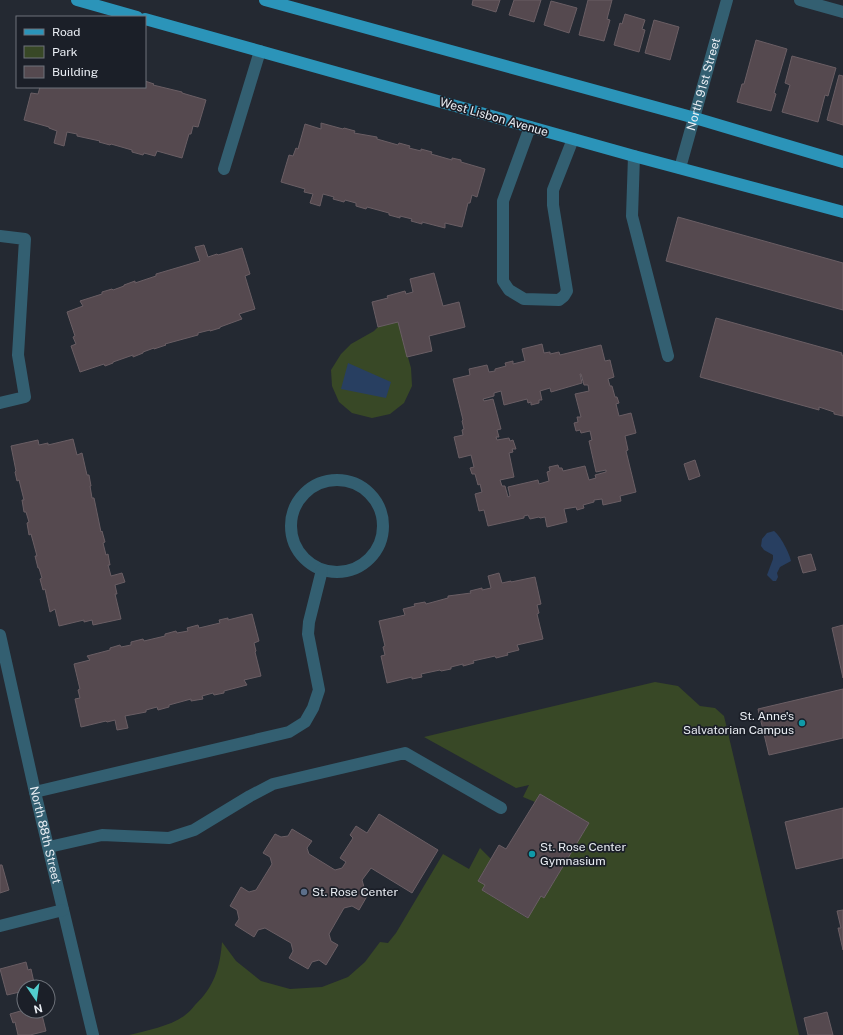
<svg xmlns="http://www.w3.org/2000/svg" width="843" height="1035" viewBox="0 0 843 1035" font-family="'Public Sans',sans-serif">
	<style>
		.green { fill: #384826 }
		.water { fill: #283f61 }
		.building { fill: #55494f; stroke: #6a5e64; fill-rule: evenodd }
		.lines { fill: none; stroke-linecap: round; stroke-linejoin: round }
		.minor { stroke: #335f71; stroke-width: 12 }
		.major { stroke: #2b94b9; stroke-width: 12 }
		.culture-dot { fill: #0f9aa8; stroke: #1b1f28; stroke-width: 1.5 }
		.service-dot { fill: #5c6f8a; stroke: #1b1f28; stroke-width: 1.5 }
		.labels { text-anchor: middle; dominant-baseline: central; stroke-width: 3.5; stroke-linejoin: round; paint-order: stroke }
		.street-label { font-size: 12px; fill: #eaeef4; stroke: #1b1f28 }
		.poi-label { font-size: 12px; fill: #eaeef4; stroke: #1b1f28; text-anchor: start }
	</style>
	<rect width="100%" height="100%" fill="#242932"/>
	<!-- green -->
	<path class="green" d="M398 322 411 368 412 386 404 403 390 414 372 418 352 413 339 402 332 386 331 370 341 354 351 344 374 331 378 327Z
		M655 682 678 686 700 706 715 708 724 716 799 1035H129C146 1031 170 1026 184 1016 188 1013 192 1009 195 1005 214 987 220 968 222 942L236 961 261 981 290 989 322 987 348 977 365 962 380 942 388 943 396 933 443 854 469 869 480 848 491 859 478 880 485 885 482 890 527 918 541 896 544 898 589 823 540 794 535 802 523 797 529 785 516 788 424 737Z"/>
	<!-- water -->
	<path class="water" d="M348 363 391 382 386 398 341 389Z
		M774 531C780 535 790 554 791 561L780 567 777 573 778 577 776 581H773L767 575 773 559V555L764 550 761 546 762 539 767 533Z"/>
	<!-- building -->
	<path class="building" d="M473 0H500L496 12 472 5Z
		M514 0H541L534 22 509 15Z
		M588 0H612L607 19 610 20 604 41 579 35Z
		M551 1 577 8 569 33 544 25Z
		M625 14 645 20 642 29 645 30 639 52 614 45 620 23 622 24Z
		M654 20 679 27 670 60 645 53Z
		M756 40 787 49 774 93 776 94 771 111 737 102 742 84H744Z
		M792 56 836 68 828 96 825 95 818 122 782 112 790 85 785 83Z
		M839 75 843 76V125L827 120Z
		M145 81 154 84 153 85 182 92V93L206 100 198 127 193 126 191 134H189L182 158 157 151 155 156 144 153 143 155 132 152V150L111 144 110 145 99 142 100 141 77 136V134L67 132 64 146 54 143 57 131 49 128V127L24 120 31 93 38 94 40 87H145Z
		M321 123 343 129 344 128 355 131 354 133 377 137V139L398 145 399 143 410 146 409 148 421 151V149L432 152 431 154 452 160V158L461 160V162L485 169 477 197 472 195 470 203H468L462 227 445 223V228L422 222V224L411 221 412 219 400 216V218L389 215V213L367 207 366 209 356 206V203L345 200 344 202 333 199 334 197 323 194 320 206 310 203 313 194 304 192 305 189 281 182 289 155 293 156 296 148 298 149 305 124 321 129Z
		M678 217 843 263V310L666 261Z
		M204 245 208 257 217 254 218 255 242 248 250 274 245 276 255 309 239 314 242 319 220 327V328L210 331V330L198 333V335L165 344 166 345 154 349V348L143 352V353L133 357V355L113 362V363L105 366 104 364 80 372 71 346 76 344 73 337 75 336 67 312 83 306 80 301 102 294V292L112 289 113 290 124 286V285L135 281V283L156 276V274L200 261 195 247Z
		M434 273 443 306 459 302 465 327 429 336 432 351 407 357 398 322 378 327 372 302 388 298 387 296 405 291 406 294 413 292 410 279Z
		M716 318 842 353 841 355H843V416L834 414V412L819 407V410L700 377Z
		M542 344 544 353 550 352V354L559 352 560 355 601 345 605 361 610 360 614 377 608 379 610 386H612L615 397H617L619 403 616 404 619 416 631 413 636 433 625 436 628 450 626 451 636 492 620 496 621 501 603 505 602 499 594 500V502L583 505 584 508 577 510 576 507 564 509 567 522 547 527 545 517 540 518 539 517 530 519 528 515 524 516V518L488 526 484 510 479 511 475 494 482 492 480 484 478 485 475 474H472L470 468 474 467 471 455 459 458 454 437 463 435 462 430 464 429 462 421 463 420 453 379 470 375 469 369 487 365 489 372 495 371V369L506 366 505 363 513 361V364L525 361 522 349ZM580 374H581L584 385H588L589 391 575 394 581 417H577L578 422 574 423 576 431 580 430 581 433 590 431 592 440 589 441 596 472 606 470V472L595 475 596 478 589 480 585 466 563 471 562 468H559L558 465 549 467 550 471 547 472 549 481 539 484 538 480 508 487 510 496 508 497 505 486H502L500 480 514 477 509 453 513 452 512 449H516L513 440 510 441 509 438 497 440 496 437H499L497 430 501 429 493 399 484 401 483 399 494 396V393L501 391 504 405 527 399 528 403 531 402V405L539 403V400H542L540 391 550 388 551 392 582 383Z
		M73 439 77 455 82 453 87 475H89L91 486H90L92 498H94L101 532 102 531 105 542 103 543 106 555 108 554 110 565H108L111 576 122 573 125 582 115 585 117 594H115L121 619 93 625 92 620 84 622V620L59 626 55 609 50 612 45 589 43 590 40 579 42 578 39 568H38L35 556H37L31 534 29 535 27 523 29 522 26 512H24L22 500H24L19 480 17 481 15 472 16 471 11 446 38 440 39 445 48 443V445Z
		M695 460 700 476 689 480 684 464Z
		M811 554 816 570 803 573 798 557Z
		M499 573 502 583 511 581V582L535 577 541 604 537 605 539 613 537 614 543 639 517 645 519 650 507 653 508 655 496 658 495 656 473 661 474 663 463 666V664L451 667V669L441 671 440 670 421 674 422 677 412 679V677L387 683 381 656 385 655 383 647 385 646 379 621 405 615 403 609 415 606 414 604 425 602 426 604 448 598V596L471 593 470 591 482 588V590L491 588 488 576Z
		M252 614 259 641 254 643 256 651 255 652 261 676 244 680 247 685 224 691V693L214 695 213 693 202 696 203 699 191 701V699L169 705V707L158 710 157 707 146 710V712L125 716 128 728 117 730 115 720 107 722 106 721 81 727 75 699 80 698 78 690 80 689 74 664 90 660 87 656 110 650V648L120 645 121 647 131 645V642L143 639 144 641 165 636V634L176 631 177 633 188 631 187 628 198 625 199 628 220 623 219 620 228 618V620Z
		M843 625V678L832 628Z
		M843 689V738L769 755 758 709Z
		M540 794 589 823 544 898 541 896 528 918 482 890 485 885 478 881 499 845 506 849Z
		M843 808V858L796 869 785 822Z
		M379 814 438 850 412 893 371 868 362 880 364 887 370 891 359 910 352 906 344 908 329 934 331 941 338 945 326 965 319 960 312 962 308 969 289 958 293 951 291 943 265 928 258 930 254 937 235 925 239 919 237 910 230 906 241 887 249 892 256 890 272 864 270 857 263 853 275 834 281 837 288 836 292 829 312 841 307 848 309 854 335 870 342 868 346 862 340 858 353 838 350 835 356 826 367 833Z
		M0 865H2L9 890 0 893Z
		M843 910V950L838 928H841L837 911Z
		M26 962 28 970 31 969 35 987H24V991L7 995 0 969Z
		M24 1010 41 1011 46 1031 30 1035H18L15 1022 13 1023 10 1014Z
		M827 1012 833 1035H808L804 1018Z"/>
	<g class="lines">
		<!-- minor -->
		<g class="minor">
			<path d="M800 0 843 12"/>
			<path d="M530 127 503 201V281L509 290 524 299 559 300 564 296 567 291 553 205V190L573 139"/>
			<path d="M634 156 632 216 668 356"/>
			<path id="s1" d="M680 168 727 0"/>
			<path d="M224 169 260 51"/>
			<path d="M0 236 25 239 18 355 25 397 0 403"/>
			<circle cx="337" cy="526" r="46"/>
			<path id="s2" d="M0 635 35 792 93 1035"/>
			<path d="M35 792 289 732 305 722 313 708 319 690 308 634 309 622 322 570"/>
			<path d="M49 847 102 835 169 838 194 830 250 796 273 784 405 753 501 808"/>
			<path d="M0 926 63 910"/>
		</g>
		<!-- major -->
		<path class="major" d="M77 0 137 17
			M265 0 695 118 843 162
			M145 19 634 156 843 212"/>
	</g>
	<!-- markers -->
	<g class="culture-dot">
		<circle cx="802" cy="723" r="4"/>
		<circle cx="532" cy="854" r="4"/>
	</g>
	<circle class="service-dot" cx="304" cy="892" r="4"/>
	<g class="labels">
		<!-- street labels -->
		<g class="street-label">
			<text stroke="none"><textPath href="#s1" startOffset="87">North 91st Street</textPath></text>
			<text transform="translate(494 117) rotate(16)">West Lisbon Avenue</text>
			<text stroke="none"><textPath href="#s2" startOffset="205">North 88th Street</textPath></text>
		</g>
		<!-- poi labels -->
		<g class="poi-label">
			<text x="794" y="716" text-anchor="end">St. Anne's<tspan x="794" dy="14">Salvatorian Campus</tspan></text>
			<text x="540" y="847">St. Rose Center<tspan x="540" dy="14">Gymnasium</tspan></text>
			<text x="312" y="892">St. Rose Center</text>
		</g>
	</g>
	<!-- legend -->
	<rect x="16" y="16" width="130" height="72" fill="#1b1f28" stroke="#6e727a"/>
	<rect x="24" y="29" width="20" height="6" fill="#2b94b9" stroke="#6e727a"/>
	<text x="52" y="36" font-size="12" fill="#eaeef4">Road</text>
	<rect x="24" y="46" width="20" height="12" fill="#384826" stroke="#6e727a"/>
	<text x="52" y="56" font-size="12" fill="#eaeef4">Park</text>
	<rect x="24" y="66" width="20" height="12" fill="#55494f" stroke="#6e727a"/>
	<text x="52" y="76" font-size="12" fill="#eaeef4">Building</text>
	<!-- north arrow -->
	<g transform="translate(36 999) rotate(167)"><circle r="19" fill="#1b1f28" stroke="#6e727a"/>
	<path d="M0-3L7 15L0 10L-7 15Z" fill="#52cdcd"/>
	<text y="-6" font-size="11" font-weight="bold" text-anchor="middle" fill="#eaeef4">N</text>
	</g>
</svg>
